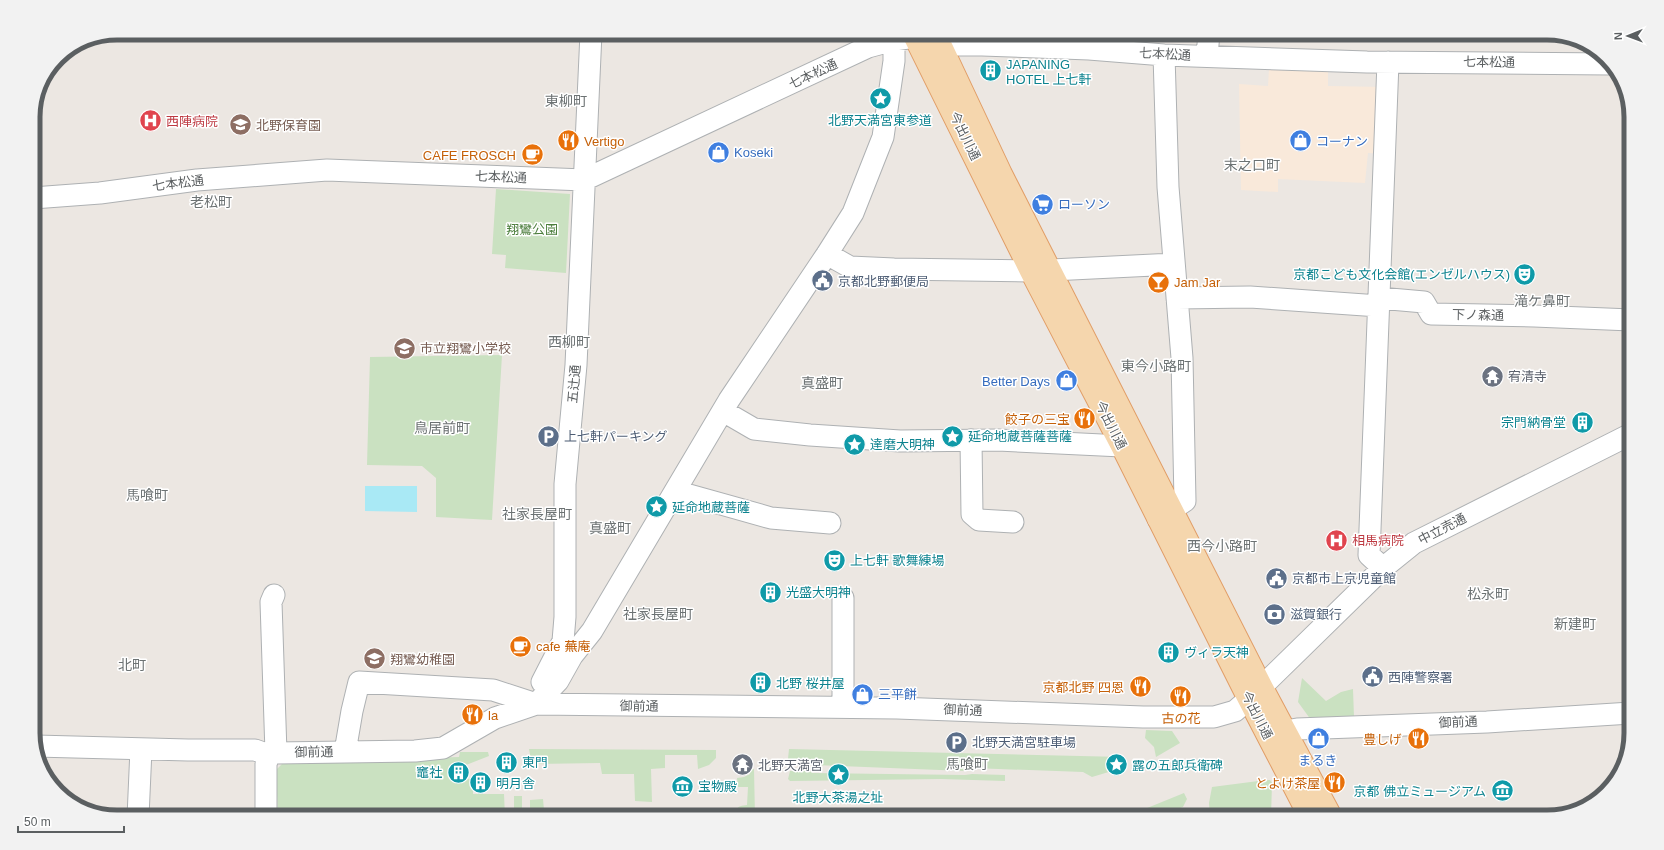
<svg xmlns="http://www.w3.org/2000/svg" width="1664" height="850" viewBox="0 0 1664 850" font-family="Arial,'Noto Sans JP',sans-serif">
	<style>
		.commercial { fill: #f9e9da }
		.green { fill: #cae1c1 }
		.water { fill: #a9e9f5 }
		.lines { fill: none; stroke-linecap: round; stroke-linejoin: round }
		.minor-casing { stroke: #aeb1b3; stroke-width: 23 }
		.major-casing { stroke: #e19d66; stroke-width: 24 }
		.minor { stroke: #fff; stroke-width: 21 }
		.major { stroke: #f5d6ad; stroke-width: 22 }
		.labels { text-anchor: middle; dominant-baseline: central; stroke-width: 3; stroke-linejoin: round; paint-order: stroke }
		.street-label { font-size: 13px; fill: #5b5f61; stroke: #fff }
		.culture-label { font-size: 13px; fill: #0d838f; stroke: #fff; text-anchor: start }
		.health-label { font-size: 13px; fill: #be3a42; stroke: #fff; text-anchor: start }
		.education-label { font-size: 13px; fill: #785e54; stroke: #fff; text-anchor: start }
		.food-label { font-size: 13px; fill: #c56008; stroke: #fff; text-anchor: end }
		.shop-label { font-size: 13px; fill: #366cbe; stroke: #fff; text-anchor: start }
		.park-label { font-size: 13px; fill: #4c7e3d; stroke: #fff }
		.service-label { font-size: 13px; fill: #4e5e75; stroke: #fff; text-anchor: start }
		.worship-label { font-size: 13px; fill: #5b616d; stroke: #fff; text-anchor: start }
		.neighbourhood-label { font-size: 14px; fill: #6c7273; stroke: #fff }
		.rim { fill: none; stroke: #5b5f61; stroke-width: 5 }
	</style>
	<rect width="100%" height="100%" fill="#ece7e2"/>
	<!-- commercial -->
	<path class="commercial" d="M1269 69 1328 71V86L1385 87 1384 154 1368 153 1365 183 1278 179V192L1241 190 1239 84 1268 86Z"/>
	<!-- green -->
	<path class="green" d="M496 189 570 194 566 273 505 268 506 255 492 254Z
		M502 355 492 520 436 517V478L422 466 367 465 370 357Z
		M1302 678 1326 701 1341 692 1353 689 1354 717 1311 720 1298 702Z
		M1146 730 1172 731 1180 743 1156 757 1154 747 1145 738Z
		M529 749 716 750V758L709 765 698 769 697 755H665V768L651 769 652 802 635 801 634 774H602L600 763 536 764 531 760Z
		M789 749 1123 757 1122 768 1092 777 1083 772 972 768 965 771 815 765 810 762 789 761 788 759Z
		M460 752H488L489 756 466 765 462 768H453V776L463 777 473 780V794H504L505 817H278L276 770 284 762 459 757Z
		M750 769H754L755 817H741V814L738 813 736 811C738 805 742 806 747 805L748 787H738L737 778 744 777 750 774Z
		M790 771H809L813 773 965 775 972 774 1005 775V781L941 779 790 781 788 779Z
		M1266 780H1270L1272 783 1271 817H1210L1209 803 1212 787Z
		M1184 793 1187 799 1183 807 1153 817H1131L1130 815Z
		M514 796H522V817H514Z
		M543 799 544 810H553V817H530V800Z"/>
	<!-- water -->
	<path class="water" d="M365 486H417V512L365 511Z"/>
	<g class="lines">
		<defs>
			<path id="minor" d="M1207 56 1209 33
				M33 198 100 193 197 180 327 170 584 180 868 47 894 40 915 37 938 40 956 45H982L1089 49 1164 55 1367 62 1610 64
				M827 254 850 267 894 269 1031 271 1174 264
				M1177 298 1250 297 1379 306
				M1379 298 1424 302 1431 314 1534 316 1631 320
				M723 411 754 429 810 435 900 441 998 440 1122 446
				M971 440 972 514 979 520 1013 522
				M675 491 771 518 830 523
				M1158 519 1185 501 1182 358 1168 187 1164 55
				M1383 568 1369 555 1388 62
				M274 595 271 602 276 753
				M542 682 563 641 565 617V484L576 365 591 33
				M536 704 558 681 572 656 592 631 729 400 827 254 853 213 883 137 894 61V40L882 36
				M843 707V598
				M1285 731 1297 729 1487 722 1631 713
				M36 746 188 750H255L269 755 276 753 415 751 443 748 495 718 536 704 897 708 1143 717H1214L1235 711 1249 699 1383 568 1414 543 1631 434
				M345 752 352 711 359 682 493 690 536 704
				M138 817 141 749
				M266 817V764L269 755"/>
			<path id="major" d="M915 33V37L1031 271 1122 446 1249 699 1310 817
				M936 33 938 40 1001 174 1262 688 1331 817"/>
		</defs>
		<!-- minor casing -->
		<use href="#minor" class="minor-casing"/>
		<!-- major casing -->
		<use href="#major" class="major-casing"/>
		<!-- minor -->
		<use href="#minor" class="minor"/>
		<!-- major -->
		<use href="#major" class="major"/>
	</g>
	<!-- icons -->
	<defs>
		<symbol id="building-disc" viewBox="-11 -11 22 22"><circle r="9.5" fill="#0f9aa8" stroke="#fff"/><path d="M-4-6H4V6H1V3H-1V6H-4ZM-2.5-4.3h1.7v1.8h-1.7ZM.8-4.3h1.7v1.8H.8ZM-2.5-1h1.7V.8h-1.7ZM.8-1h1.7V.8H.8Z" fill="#fff"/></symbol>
		<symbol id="sight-disc" viewBox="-11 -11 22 22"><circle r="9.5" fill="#0f9aa8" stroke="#fff"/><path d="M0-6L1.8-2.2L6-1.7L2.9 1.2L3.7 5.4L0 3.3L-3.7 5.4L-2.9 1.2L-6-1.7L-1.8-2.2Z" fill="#fff"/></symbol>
		<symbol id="hospital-disc" viewBox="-11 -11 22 22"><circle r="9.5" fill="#e0444e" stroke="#fff"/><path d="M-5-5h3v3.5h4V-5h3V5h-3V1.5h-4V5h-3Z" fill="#fff"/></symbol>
		<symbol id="school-disc" viewBox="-11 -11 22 22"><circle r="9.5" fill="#8d6e63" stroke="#fff"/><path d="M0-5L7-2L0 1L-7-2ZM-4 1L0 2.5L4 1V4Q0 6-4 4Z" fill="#fff"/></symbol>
		<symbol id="restaurant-disc" viewBox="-11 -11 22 22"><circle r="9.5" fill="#e8710a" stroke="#fff"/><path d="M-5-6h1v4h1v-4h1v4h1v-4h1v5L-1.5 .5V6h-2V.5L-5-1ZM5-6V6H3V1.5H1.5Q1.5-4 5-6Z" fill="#fff"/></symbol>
		<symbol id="shop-disc" viewBox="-11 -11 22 22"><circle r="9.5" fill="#3f7fe0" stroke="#fff"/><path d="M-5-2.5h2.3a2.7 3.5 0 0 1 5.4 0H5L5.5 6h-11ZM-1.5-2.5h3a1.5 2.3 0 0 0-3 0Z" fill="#fff"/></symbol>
		<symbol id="cafe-disc" viewBox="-11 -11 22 22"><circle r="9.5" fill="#e8710a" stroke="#fff"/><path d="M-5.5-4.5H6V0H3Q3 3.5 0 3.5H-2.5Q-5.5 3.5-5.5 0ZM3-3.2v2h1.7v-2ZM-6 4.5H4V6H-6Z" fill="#fff"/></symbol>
		<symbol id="supermarket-disc" viewBox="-11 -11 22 22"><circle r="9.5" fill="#3f7fe0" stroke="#fff"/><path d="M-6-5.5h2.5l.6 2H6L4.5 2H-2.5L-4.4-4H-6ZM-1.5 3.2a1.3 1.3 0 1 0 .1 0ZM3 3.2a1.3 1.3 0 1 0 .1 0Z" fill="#fff"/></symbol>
		<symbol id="theatre-disc" viewBox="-11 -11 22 22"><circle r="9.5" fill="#0f9aa8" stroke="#fff"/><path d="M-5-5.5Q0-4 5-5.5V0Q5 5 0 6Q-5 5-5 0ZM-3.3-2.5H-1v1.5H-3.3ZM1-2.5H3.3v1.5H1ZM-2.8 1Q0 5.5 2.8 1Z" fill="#fff"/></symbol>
		<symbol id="civic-disc" viewBox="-11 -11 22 22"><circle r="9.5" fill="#5c6f8a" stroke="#fff"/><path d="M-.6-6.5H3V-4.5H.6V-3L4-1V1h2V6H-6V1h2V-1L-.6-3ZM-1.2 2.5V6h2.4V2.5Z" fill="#fff"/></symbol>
		<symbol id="bar-disc" viewBox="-11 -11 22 22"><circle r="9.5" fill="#e8710a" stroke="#fff"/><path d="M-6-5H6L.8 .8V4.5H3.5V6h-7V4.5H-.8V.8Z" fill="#fff"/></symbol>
		<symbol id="temple-disc" viewBox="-11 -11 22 22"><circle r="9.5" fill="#6b7280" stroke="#fff"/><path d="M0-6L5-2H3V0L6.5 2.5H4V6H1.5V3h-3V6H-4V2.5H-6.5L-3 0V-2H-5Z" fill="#fff"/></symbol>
		<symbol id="parking-disc" viewBox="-11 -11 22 22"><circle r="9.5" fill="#5c6f8a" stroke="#fff"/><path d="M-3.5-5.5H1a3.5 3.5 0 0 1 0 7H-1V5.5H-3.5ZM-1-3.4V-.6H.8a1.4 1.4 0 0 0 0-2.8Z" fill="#fff"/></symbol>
		<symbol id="bank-disc" viewBox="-11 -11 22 22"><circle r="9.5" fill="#5c6f8a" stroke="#fff"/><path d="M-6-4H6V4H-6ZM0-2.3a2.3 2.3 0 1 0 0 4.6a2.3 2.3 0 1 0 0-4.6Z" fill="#fff"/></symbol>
		<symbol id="museum-disc" viewBox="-11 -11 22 22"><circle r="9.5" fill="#0f9aa8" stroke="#fff"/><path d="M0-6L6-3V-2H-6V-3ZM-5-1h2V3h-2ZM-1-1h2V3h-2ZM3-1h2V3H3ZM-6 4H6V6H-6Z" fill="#fff"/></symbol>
	</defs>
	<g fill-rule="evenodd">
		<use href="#building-disc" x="978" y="58" width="25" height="25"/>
		<use href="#sight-disc" x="868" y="86" width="25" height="25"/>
		<use href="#hospital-disc" x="138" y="108" width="25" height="25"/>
		<use href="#school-disc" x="228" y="112" width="25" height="25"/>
		<use href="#restaurant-disc" x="556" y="128" width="25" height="25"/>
		<use href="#shop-disc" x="1288" y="128" width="25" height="25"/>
		<use href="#shop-disc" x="706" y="140" width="25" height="25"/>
		<use href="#cafe-disc" x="520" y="142" width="25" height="25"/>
		<use href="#supermarket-disc" x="1030" y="192" width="25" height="25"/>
		<use href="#theatre-disc" x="1512" y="262" width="25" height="25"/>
		<use href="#civic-disc" x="810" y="268" width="25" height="25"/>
		<use href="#bar-disc" x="1146" y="270" width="25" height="25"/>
		<use href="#school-disc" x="392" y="336" width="25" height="25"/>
		<use href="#temple-disc" x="1480" y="364" width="25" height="25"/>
		<use href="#shop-disc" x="1054" y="368" width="25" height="25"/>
		<use href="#restaurant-disc" x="1072" y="406" width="25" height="25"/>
		<use href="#building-disc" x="1570" y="410" width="25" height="25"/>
		<use href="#parking-disc" x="536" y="424" width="25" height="25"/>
		<use href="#sight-disc" x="940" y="424" width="25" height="25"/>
		<use href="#sight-disc" x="842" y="432" width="25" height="25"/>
		<use href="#sight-disc" x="644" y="494" width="25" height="25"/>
		<use href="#hospital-disc" x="1324" y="528" width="25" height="25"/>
		<use href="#theatre-disc" x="822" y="548" width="25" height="25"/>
		<use href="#civic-disc" x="1264" y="566" width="25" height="25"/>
		<use href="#building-disc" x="758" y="580" width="25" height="25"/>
		<use href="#bank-disc" x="1262" y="602" width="25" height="25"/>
		<use href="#cafe-disc" x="508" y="634" width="25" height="25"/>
		<use href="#building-disc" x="1156" y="640" width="25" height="25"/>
		<use href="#school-disc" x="362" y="646" width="25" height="25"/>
		<use href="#civic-disc" x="1360" y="664" width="25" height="25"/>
		<use href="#building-disc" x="748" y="670" width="25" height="25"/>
		<use href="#restaurant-disc" x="1128" y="674" width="25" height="25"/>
		<use href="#shop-disc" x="850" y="682" width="25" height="25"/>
		<use href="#restaurant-disc" x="1168" y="684" width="25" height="25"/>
		<use href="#restaurant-disc" x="460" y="702" width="25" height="25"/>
		<use href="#shop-disc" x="1306" y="726" width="25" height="25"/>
		<use href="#restaurant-disc" x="1406" y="726" width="25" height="25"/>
		<use href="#parking-disc" x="944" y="730" width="25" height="25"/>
		<use href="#building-disc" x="494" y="750" width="25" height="25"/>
		<use href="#temple-disc" x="730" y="752" width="25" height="25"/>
		<use href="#sight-disc" x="1104" y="752" width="25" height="25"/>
		<use href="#building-disc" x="446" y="760" width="25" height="25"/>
		<use href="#sight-disc" x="826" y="762" width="25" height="25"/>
		<use href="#building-disc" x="468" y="770" width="25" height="25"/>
		<use href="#restaurant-disc" x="1322" y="770" width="25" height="25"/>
		<use href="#museum-disc" x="670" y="774" width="25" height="25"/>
		<use href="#museum-disc" x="1490" y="778" width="25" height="25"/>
	</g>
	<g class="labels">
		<!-- street labels -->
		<g class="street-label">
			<text transform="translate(1165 54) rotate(3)">七本松通</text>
			<text transform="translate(1489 62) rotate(1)">七本松通</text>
			<text transform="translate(813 74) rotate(-25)">七本松通</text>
			<text transform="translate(965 136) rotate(64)">今出川通</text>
			<text transform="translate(501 177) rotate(2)">七本松通</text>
			<text transform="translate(178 183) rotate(-7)">七本松通</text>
			<text transform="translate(1478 315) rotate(1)">下ノ森通</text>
			<text transform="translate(574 384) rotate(-85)">五辻通</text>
			<text transform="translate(1111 425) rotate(63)">今出川通</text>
			<text transform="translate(1442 529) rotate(-27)">中立売通</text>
			<text transform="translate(639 706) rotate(1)">御前通</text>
			<text transform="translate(963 710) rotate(2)">御前通</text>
			<text transform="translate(1257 715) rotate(63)">今出川通</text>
			<text transform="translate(1458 722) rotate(-2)">御前通</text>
			<text transform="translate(314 752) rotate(-1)">御前通</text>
		</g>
		<!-- culture labels -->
		<g class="culture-label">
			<text x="1006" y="64">JAPANING<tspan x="1006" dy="15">HOTEL 上七軒</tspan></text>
			<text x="880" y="120" text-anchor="middle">北野天満宮東参道</text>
			<text x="1510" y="274" text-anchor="end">京都こども文化会館(エンゼルハウス)</text>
			<text x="1566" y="422" text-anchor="end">宗門納骨堂</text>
			<text x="968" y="436">延命地蔵菩薩菩薩</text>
			<text x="870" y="444">達磨大明神</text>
			<text x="672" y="507">延命地蔵菩薩</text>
			<text x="850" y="560">上七軒 歌舞練場</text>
			<text x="786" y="592">光盛大明神</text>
			<text x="1184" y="652">ヴィラ天神</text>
			<text x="776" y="683">北野 桜井屋</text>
			<text x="522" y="762">東門</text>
			<text x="1132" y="765">露の五郎兵衛碑</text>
			<text x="442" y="772" text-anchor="end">竈社</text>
			<text x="496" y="783">明月舎</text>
			<text x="698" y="786">宝物殿</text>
			<text x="1486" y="791" text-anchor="end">京都 佛立ミュージアム</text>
			<text x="838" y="797" text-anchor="middle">北野大茶湯之址</text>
		</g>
		<!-- health labels -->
		<g class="health-label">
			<text x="166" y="121">西陣病院</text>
			<text x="1352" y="540">相馬病院</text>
		</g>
		<!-- education labels -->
		<g class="education-label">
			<text x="256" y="125">北野保育園</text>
			<text x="420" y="348">市立翔鸞小学校</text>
			<text x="390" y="659">翔鸞幼稚園</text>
		</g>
		<!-- food labels -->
		<g class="food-label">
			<text x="584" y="141" text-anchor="start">Vertigo</text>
			<text x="516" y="155">CAFE FROSCH</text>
			<text x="1174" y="282" text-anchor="start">Jam Jar</text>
			<text x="1070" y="419">餃子の三宝</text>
			<text x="536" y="646" text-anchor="start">cafe 蕪庵</text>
			<text x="1124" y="687">京都北野 四恩</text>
			<text x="488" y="715" text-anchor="start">la</text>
			<text x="1181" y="718" text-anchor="middle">古の花</text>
			<text x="1402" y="739">豊しげ</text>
			<text x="1320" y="783">とよけ茶屋</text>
		</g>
		<!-- shop labels -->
		<g class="shop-label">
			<text x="1316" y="141">コーナン</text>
			<text x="734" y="152">Koseki</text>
			<text x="1058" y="204">ローソン</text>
			<text x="1050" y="381" text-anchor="end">Better Days</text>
			<text x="878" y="694">三平餅</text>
			<text x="1318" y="760" text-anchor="middle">まるき</text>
		</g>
		<!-- park labels -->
		<g class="park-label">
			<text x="532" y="229">翔鸞公園</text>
		</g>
		<!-- service labels -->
		<g class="service-label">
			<text x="838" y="281">京都北野郵便局</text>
			<text x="564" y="436">上七軒パーキング</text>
			<text x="1292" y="578">京都市上京児童館</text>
			<text x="1290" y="614">滋賀銀行</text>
			<text x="1388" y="677">西陣警察署</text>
			<text x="972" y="742">北野天満宮駐車場</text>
		</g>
		<!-- worship labels -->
		<g class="worship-label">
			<text x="1508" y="376">宥清寺</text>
			<text x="758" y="765">北野天満宮</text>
		</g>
		<!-- neighbourhood labels -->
		<g class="neighbourhood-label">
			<text x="566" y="101">東柳町</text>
			<text x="1252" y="165">末之口町</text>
			<text x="211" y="202">老松町</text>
			<text x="1542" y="301">滝ケ鼻町</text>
			<text x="569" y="342">西柳町</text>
			<text x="1156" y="366">東今小路町</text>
			<text x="822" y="383">真盛町</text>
			<text x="442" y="428">鳥居前町</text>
			<text x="147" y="495">馬喰町</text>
			<text x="537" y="514">社家長屋町</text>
			<text x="610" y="528">真盛町</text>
			<text x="1222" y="546">西今小路町</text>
			<text x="1488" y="594">松永町</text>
			<text x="658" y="614">社家長屋町</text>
			<text x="1575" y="624">新建町</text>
			<text x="132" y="665">北町</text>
			<text x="967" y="764">馬喰町</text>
		</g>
	</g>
	<!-- crop -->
	<path d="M0 0H1664V850H0ZM117 40H1547A77 77 0 0 1 1624 117V733A77 77 0 0 1 1547 810H117A77 77 0 0 1 40 733V117A77 77 0 0 1 117 40Z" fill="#f2f2f2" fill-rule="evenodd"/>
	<path class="rim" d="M117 40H1547A77 77 0 0 1 1624 117V733A77 77 0 0 1 1547 810H117A77 77 0 0 1 40 733V117A77 77 0 0 1 117 40Z"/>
	<!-- north arrow -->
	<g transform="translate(1628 36) rotate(269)" stroke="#ffffff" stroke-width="3" paint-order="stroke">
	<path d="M0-3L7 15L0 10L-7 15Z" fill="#5b5f61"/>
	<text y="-6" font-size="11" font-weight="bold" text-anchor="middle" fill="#5b5f61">N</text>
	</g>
	<!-- scale -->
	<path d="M18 826v6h106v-6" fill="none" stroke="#5b5f61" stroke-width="2"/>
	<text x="24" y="826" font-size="12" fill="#5b5f61" stroke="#ffffff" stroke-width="3" paint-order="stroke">50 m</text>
</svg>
